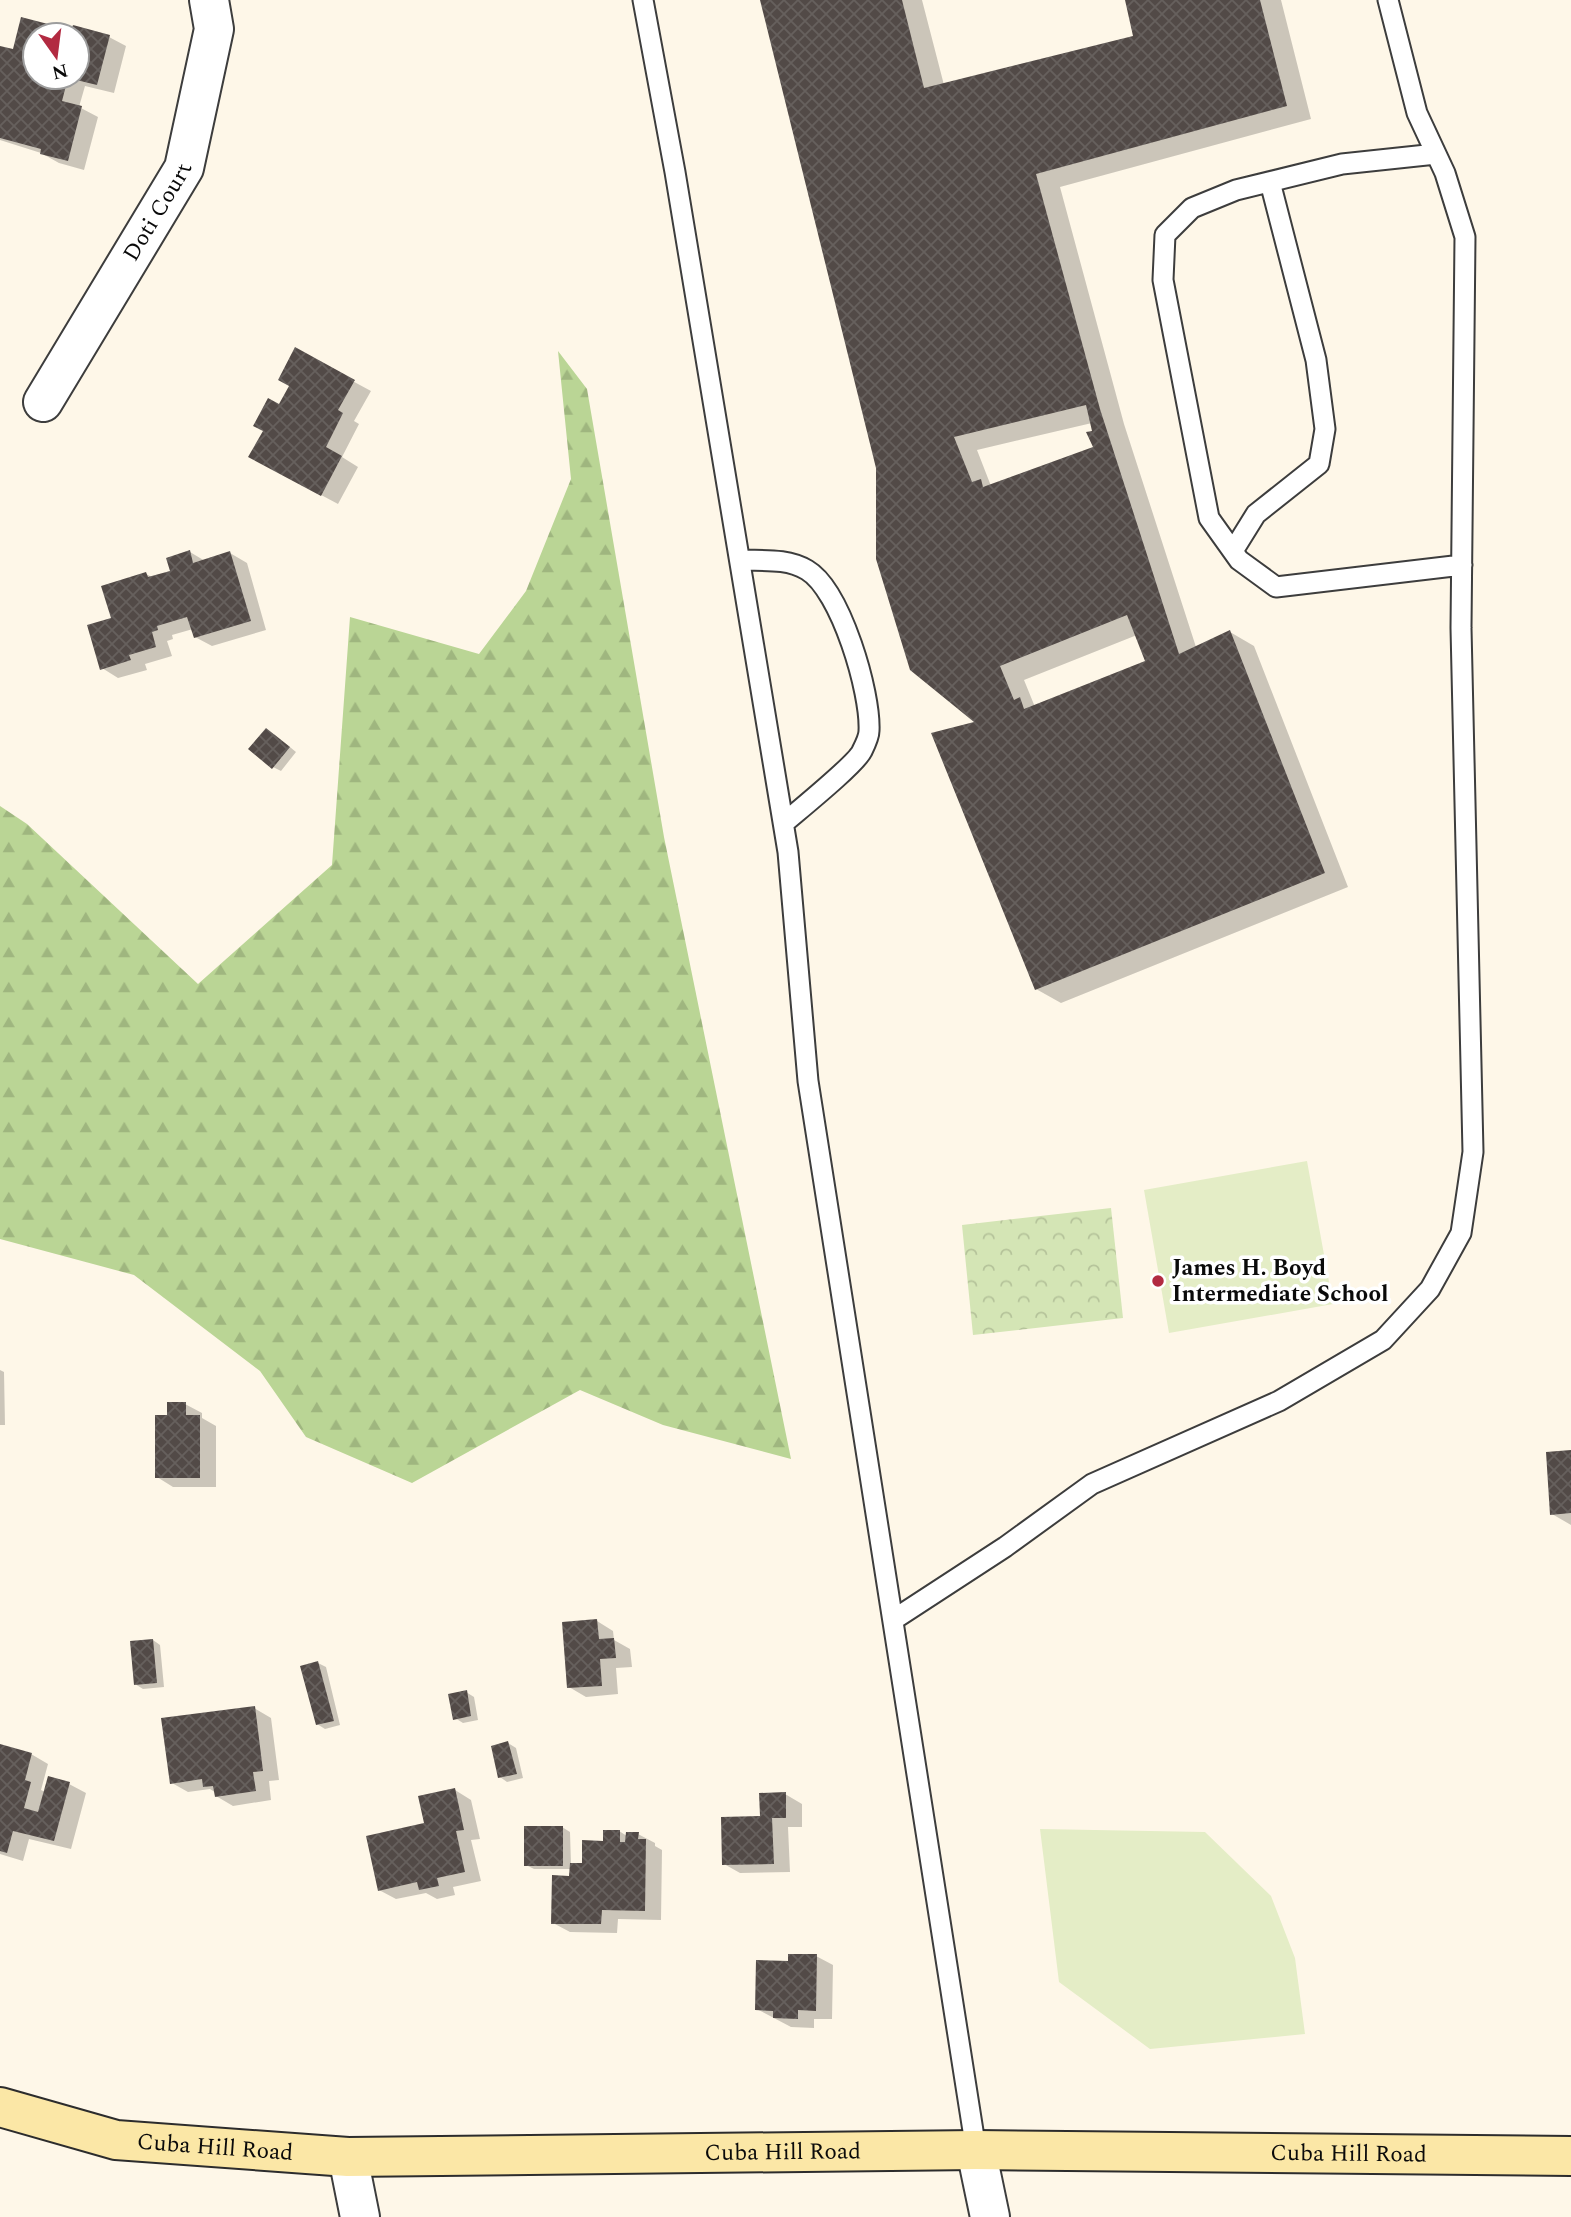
<svg xmlns="http://www.w3.org/2000/svg" width="1571" height="2217" viewBox="0 0 1571 2217" font-family="Spectral,serif">
	<style>
		.forest { fill: url(#forest-firs) }
		.park { fill: url(#park-crowns) }
		.pitch { fill: #e4edc6 }
		.shadow { fill: #0003; fill-rule: evenodd }
		.building { fill: url(#building-cross-hatch); fill-rule: evenodd }
		.lines { fill: none; stroke-linecap: round; stroke-linejoin: round }
		.service-casing { stroke: #3d3d3d; stroke-width: 23 }
		.minor-casing { stroke: #3d3d3d; stroke-width: 42 }
		.tertiary-casing { stroke: #3d3d3d; stroke-width: 42 }
		.secondary-casing { stroke: #2c2c2c; stroke-width: 42 }
		.service { stroke: #fff; stroke-width: 19 }
		.minor { stroke: #fff; stroke-width: 38 }
		.tertiary { stroke: #fff; stroke-width: 38 }
		.secondary { stroke: #fbe7a6; stroke-width: 38 }
		.poi-dot { fill: #b22a41; stroke: #fff; stroke-width: 2.5 }
		.labels { text-anchor: middle; dominant-baseline: central; stroke-width: 7; stroke-linejoin: round; paint-order: stroke }
		.street-label { font-size: 23px; fill: #0a0a0a; stroke: #fff }
		.poi-label { font-size: 23px; font-weight: bold; fill: #0a0a0a; stroke: #fff; text-anchor: start }
	</style>
	<defs>
		<pattern id="forest-firs" width="22" height="20" patternUnits="userSpaceOnUse" patternTransform="scale(1.75)"><rect width="22" height="20" fill="#bad595"/><path d="M5 1l3.5 6h-7zM16 11l3.5 6h-7z" fill="#9fb67f"/></pattern>
		<pattern id="park-crowns" width="20" height="18" patternUnits="userSpaceOnUse" patternTransform="scale(1.75)"><rect width="20" height="18" fill="#d4e5b5"/><path d="M2 6a3 3 0 1 1 6 0M12 15a3 3 0 1 1 6 0" fill="none" stroke="#b5c39a"/></pattern>
		<pattern id="building-cross-hatch" width="8" height="8" patternUnits="userSpaceOnUse" patternTransform="scale(1.75)"><rect width="8" height="8" fill="#524a47"/><path d="M0 0l8 8M0 8l8-8" fill="none" stroke="#66605d"/></pattern>
	</defs>
	<rect width="100%" height="100%" fill="#fef7e8"/>
	<!-- forest -->
	<path class="forest" d="M558 351 587 389 664 837 791 1459 663 1425 580 1390 412 1483 306 1437 260 1371 134 1275 0 1239V806L27 824 198 984 332 865 350 617 479 654 526 591 571 479Z"/>
	<!-- park -->
	<path class="park" d="M1111 1208 1123 1318 973 1335 962 1225Z"/>
	<!-- pitch -->
	<path class="pitch" d="M1307 1161 1333 1304 1169 1333 1144 1190Z
		M1040 1829 1205 1832 1271 1896 1295 1958 1305 2034 1150 2049 1059 1982Z"/>
	<!-- shadow -->
	<path class="shadow" d="M761 0H922L944 85 1135 38 1127 0H1281L1311 119 1060 187 1124 424 1196 647 1230 632 1254 646 1348 887 1061 1003 1036 989 977 723 878 468ZM1092 423 1096 448 991 486 977 450ZM1137 635 1147 662 1035 707 1024 680Z
		M23 19 72 32 109 37 126 46 114 93 85 86 79 107 98 117 84 170 59 163 41 153 0 140V48L14 52ZM35 35H77V77H35Z
		M295 350 371 391 354 421 359 424 342 457 358 467 338 504 267 466 280 407 291 385Z
		M190 552 205 561 230 553 247 563 266 630 212 646 195 637 193 629 172 635 173 639 167 641 172 656 145 664 147 670 118 678 102 668 113 619 146 574 152 577 172 572Z
		M274 734 296 752 281 771 273 767Z
		M0 1370 4 1372 5 1425H0Z
		M185 1404 202 1413V1418L216 1426V1487H173L157 1477 169 1417Z
		M1571 1452V1525L1552 1514Z
		M597 1621 613 1631 614 1640 630 1649 632 1667 616 1668 618 1694 586 1697 569 1687Z
		M153 1640 160 1645 164 1687 143 1689 135 1684Z
		M318 1663 326 1667 340 1725 325 1729 317 1724Z
		M466 1692 474 1697 478 1720 463 1723 455 1718Z
		M254 1708 271 1718 279 1780 269 1781 271 1800 233 1806 216 1796V1793L210 1789 188 1792 172 1783Z
		M508 1743 516 1748 523 1778 507 1782 500 1777Z
		M0 1746 31 1754 48 1764 41 1790 45 1792 69 1784 86 1793 71 1849 29 1839 23 1861 0 1854Z
		M455 1790 471 1800 480 1839 471 1840 481 1881 453 1887 455 1895 437 1899 426 1893 396 1899 379 1890 426 1825Z
		M785 1794 802 1804V1827H788L790 1872 740 1873 724 1864 762 1817Z
		M562 1827 570 1832 571 1865H583L619 1831 627 1836 638 1834 655 1843V1846L662 1850 661 1920 618 1919 617 1933 570 1932 553 1923 571 1878V1869H534L526 1865Z
		M816 1956 833 1965 832 2019H814V2028L791 2027 757 2009 790 1963Z"/>
	<!-- building -->
	<path class="building" d="M760 0H902L924 88 1133 36 1125 0H1260L1287 106 1036 174 1100 409 1179 654 1230 630 1325 873 1035 990 931 733 974 722 910 670 876 559V468ZM1086 405 1092 431 1086 432 1093 447 983 487 981 479 972 482 954 437ZM1127 615 1145 661 1024 709 1020 697 1014 700 1000 666Z
		M21 17 71 30 73 25 110 35 97 85 68 78 62 101 82 106 68 161 40 154 41 149 0 138V46L13 49ZM35 35H77V77H35Z
		M295 347 355 380 338 410 343 413 326 447 342 456 321 496 248 457 263 431 253 426 268 398 279 404 289 386 278 380Z
		M190 550 193 563 230 551 251 621 194 638 187 617 157 626 158 630 152 632 156 647 129 655 131 660 100 670 87 625 111 618 101 586 146 572 148 577 170 571 166 558Z
		M266 728 290 747 272 769 248 749Z
		M167 1402H186V1415H200V1478H155V1415H167Z
		M1571 1450V1513L1550 1515 1546 1452Z
		M597 1619 599 1639 614 1638 616 1658 600 1659 602 1686 567 1688 562 1622Z
		M153 1639 157 1683 134 1685 130 1641Z
		M318 1661 334 1721 316 1725 300 1666Z
		M467 1690 471 1716 453 1720 448 1694Z
		M255 1706 263 1771 253 1772 256 1791 215 1797 213 1786 203 1787 202 1779 170 1784 161 1718Z
		M508 1741 517 1774 498 1778 491 1746Z
		M0 1744 32 1753 25 1780 31 1782 24 1808 38 1812 48 1776 70 1782 54 1841 13 1831 7 1853 0 1851Z
		M455 1788 464 1830 456 1831 465 1872 437 1878 439 1886 419 1890 417 1882 378 1891 366 1836 424 1823 418 1796Z
		M786 1792V1818H772L774 1864 722 1865 721 1817 760 1816 759 1793Z
		M524 1826H563V1866H524Z
		M603 1830H620V1842H625L626 1832H639L638 1839H646L645 1911 602 1910 601 1924H551L552 1875 569 1876 570 1863H582V1840L603 1841Z
		M788 1954H817L816 2011 798 2010V2019L773 2018V2011L755 2010 756 1960 788 1961Z"/>
	<g class="lines">
		<defs>
			<path id="service" d="M643 0 675 172 788 852 808 1081 976 2150
				M1436 154 1342 164 1236 190 1192 208 1165 235 1163 280 1209 518 1239 560 1276 587 1462 565
				M1233 551 1256 514 1319 464 1325 429 1316 360 1270 182
				M740 560C763 561 787 558 807 570 841 590 871 693 869 731 869 737 865 745 862 751 856 764 799 810 784 823
				M893 1620 1005 1547 1092 1484 1279 1401 1383 1340 1430 1289 1461 1233 1473 1152 1461 628 1465 237 1445 173 1417 113 1388 0"/>
			<g id="minor">
				<path id="s1" d="M43 402 184 168 214 29 209 0"/>
				<path d="M976 2150 990 2217"/>
			</g>
			<path id="tertiary" d="M348 2157 360 2217"/>
			<g id="secondary">
				<path id="s2" d="M0 2107 116 2140 348 2157 976 2150 1571 2156"/>
			</g>
		</defs>
		<!-- service casing -->
		<use href="#service" class="service-casing"/>
		<!-- minor casing -->
		<use href="#minor" class="minor-casing"/>
		<!-- tertiary casing -->
		<use href="#tertiary" class="tertiary-casing"/>
		<!-- secondary casing -->
		<use href="#secondary" class="secondary-casing"/>
		<!-- service -->
		<use href="#service" class="service"/>
		<!-- minor -->
		<use href="#minor" class="minor"/>
		<!-- tertiary -->
		<use href="#tertiary" class="tertiary"/>
		<!-- secondary -->
		<use href="#secondary" class="secondary"/>
	</g>
	<!-- markers -->
	<circle class="poi-dot" cx="1158" cy="1281" r="7"/>
	<g class="labels">
		<!-- street labels -->
		<g class="street-label">
			<text stroke="none"><textPath href="#s1" startOffset="222">Doti Court</textPath></text>
			<text stroke="none"><textPath href="#s2" startOffset="220">Cuba Hill Road</textPath></text>
			<text stroke="none"><textPath href="#s2" startOffset="788">Cuba Hill Road</textPath></text>
			<text stroke="none"><textPath href="#s2" startOffset="1354">Cuba Hill Road</textPath></text>
		</g>
		<!-- poi labels -->
		<g class="poi-label">
			<text x="1172" y="1268">James H. Boyd<tspan x="1172" dy="26">Intermediate School</tspan></text>
		</g>
	</g>
	<!-- north arrow -->
	<g transform="translate(56 56) rotate(166)"><circle r="33" fill="#ffffff" stroke="#9d9d9d" stroke-width="2"/>
	<path d="M0-5L12 26L0 18L-12 26Z" fill="#b22a41"/>
	<text y="-10" font-size="19" font-weight="bold" text-anchor="middle" fill="#0a0a0a">N</text>
	</g>
</svg>
